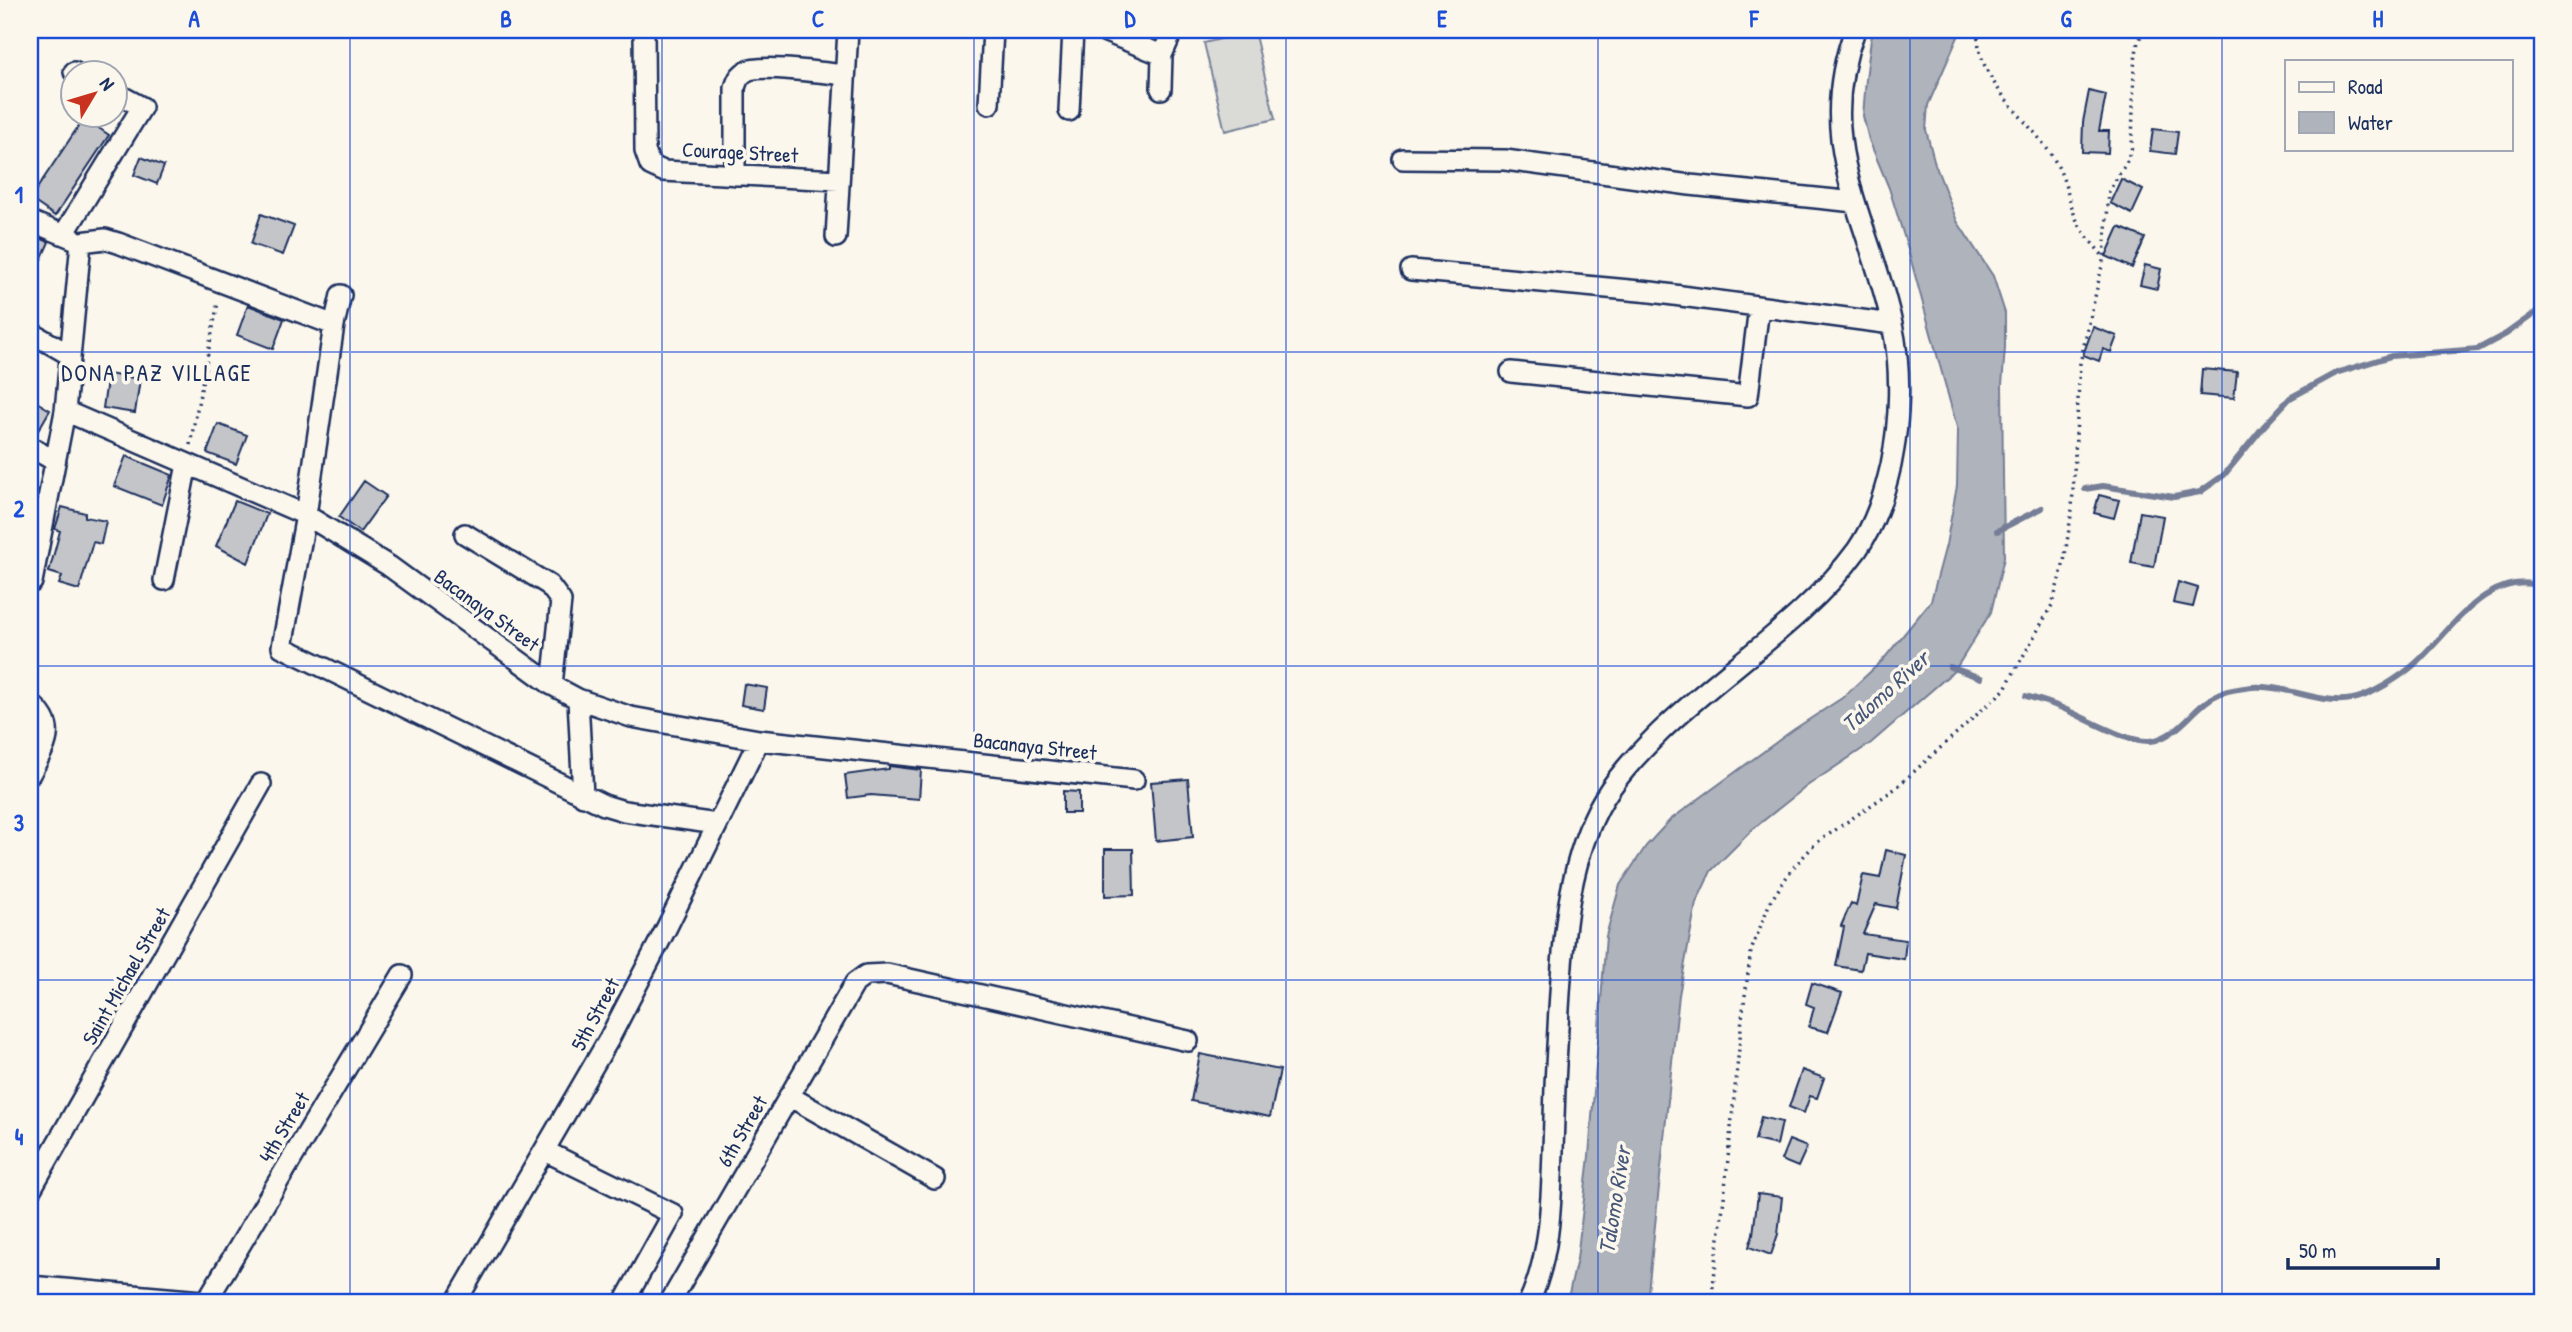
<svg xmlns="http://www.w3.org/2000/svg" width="2572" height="1332" viewBox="0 0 2572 1332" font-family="'Patrick Hand',sans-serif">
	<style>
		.green { fill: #dadad7; stroke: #7a849a; stroke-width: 2 }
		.water { fill: #afb3bb; stroke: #747e96; stroke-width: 2 }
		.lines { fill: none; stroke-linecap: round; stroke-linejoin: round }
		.stream { stroke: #747e96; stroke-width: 6 }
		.building { fill: #c3c5c9; stroke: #1b2f5e; stroke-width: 2 }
		.minor-casing { stroke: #1b2f5e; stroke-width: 24 }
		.path { stroke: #1b2f5e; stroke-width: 3.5; stroke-dasharray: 2 5; stroke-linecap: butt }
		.minor { stroke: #fbf7ec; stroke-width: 19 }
		.grid { fill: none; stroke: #1d4ed8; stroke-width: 2; stroke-opacity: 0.55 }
		.labels { text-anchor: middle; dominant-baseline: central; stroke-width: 7; stroke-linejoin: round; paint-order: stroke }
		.street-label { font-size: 21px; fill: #1b2f5e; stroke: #fbf7ec }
		.neighbourhood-label { font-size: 23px; letter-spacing: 2px; fill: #1b2f5e; stroke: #fbf7ec }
		.water-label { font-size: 23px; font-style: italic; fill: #47577a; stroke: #fbf7ec }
		.neatline { fill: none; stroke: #1d4ed8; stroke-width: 2.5 }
		.grid-label { font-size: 23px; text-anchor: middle; font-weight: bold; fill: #1d4ed8 }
	</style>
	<rect width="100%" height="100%" fill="#fbf7ec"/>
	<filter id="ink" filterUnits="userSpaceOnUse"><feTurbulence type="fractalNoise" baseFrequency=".0143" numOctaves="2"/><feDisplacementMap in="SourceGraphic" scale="14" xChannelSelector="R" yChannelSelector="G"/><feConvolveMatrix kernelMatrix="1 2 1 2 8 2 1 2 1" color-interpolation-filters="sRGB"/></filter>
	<g filter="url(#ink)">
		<!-- green -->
		<path class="green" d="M1254 31 1275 119 1225 131 1204 43Z"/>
		<!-- water -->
		<path class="water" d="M1875 30H1961L1928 105 1926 130 1935 164 1957 221 1993 276 2005 313V348L2002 385 2004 558 1991 612 1955 670 1871 743 1807 786 1753 829 1711 871 1696 903 1679 995 1647 1302H1567L1577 1259 1589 1156 1606 936 1620 885 1646 846 1670 820 1793 730 1842 698 1883 660 1931 601 1946 545 1957 486 1958 431 1907 246 1889 188 1869 140 1863 116 1866 79 1871 39Z"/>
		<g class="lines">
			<!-- stream -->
			<path class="stream" d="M2085 489 2103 486 2174 497 2200 492 2224 475 2264 426 2290 398 2336 373 2391 356 2478 349 2506 334 2542 308
				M1997 531 2042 508
				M1950 667 1981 678
				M2026 696C2036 699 2047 702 2057 706 2082 715 2131 747 2156 740 2183 732 2196 703 2221 693 2230 690 2243 688 2252 687 2289 684 2327 710 2363 696 2381 689 2403 675 2417 662 2451 631 2487 569 2542 586"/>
		</g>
		<!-- building -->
		<path class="building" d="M2089 91 2106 95 2099 131H2109L2108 153 2082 152 2083 122Z
			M84 118 109 135 55 216 30 199Z
			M2153 129 2178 132 2175 154 2150 151Z
			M141 157 164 166 157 184 134 175Z
			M2121 179 2143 190 2132 214 2110 203Z
			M261 214 294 226 283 255 251 244Z
			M2119 227 2145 238 2132 268 2106 256Z
			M30 234 49 242 30 284Z
			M2145 265 2161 269 2157 289 2140 285Z
			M248 305 284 319 273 349 237 335Z
			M2093 327 2117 336 2111 352 2103 349 2099 361 2083 355Z
			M2202 369 2237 372 2234 398 2200 395Z
			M108 374 140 379 135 413 103 408Z
			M30 398 50 410 35 436 30 435Z
			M218 424 247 435 236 464 207 453Z
			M126 456 172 475 162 505 114 486Z
			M364 481 386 496 360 532 339 517Z
			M2099 495 2119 500 2114 518 2094 513Z
			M235 501 267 514 248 563 216 546Z
			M62 507 85 513V517L106 521 101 544 93 542 79 590 59 584 62 576 49 572 60 531 55 529Z
			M2140 512 2163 516 2154 567 2131 563Z
			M2178 582 2198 588 2193 607 2173 603Z
			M744 684 767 688 764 709 741 705Z
			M889 766 921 770 919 799 871 795 848 798 845 775 889 769Z
			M1188 779 1193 837 1156 841 1151 782Z
			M1063 791 1079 792V813H1063Z
			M1105 849H1133L1134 895 1105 896Z
			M1886 850 1906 855 1896 908 1876 904 1863 934 1906 940 1904 959 1865 953 1861 970 1836 966 1844 927 1841 926 1851 903 1856 906 1863 875 1880 878Z
			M1812 983 1842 993 1828 1032 1809 1027 1814 1007 1806 1004Z
			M1200 1054 1280 1070 1270 1117 1191 1101Z
			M1802 1070 1824 1078 1817 1098 1810 1096 1804 1113 1789 1107Z
			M1761 1117 1782 1122 1777 1145 1755 1140Z
			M1789 1140 1807 1147 1798 1167 1781 1160Z
			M1758 1194 1782 1197 1778 1234 1771 1255 1749 1247 1753 1234Z"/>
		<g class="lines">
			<defs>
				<path id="minor" d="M644 30 645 151 650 165 663 171 839 180
					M1101 30 1162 55
					M74 72 77 74
					M1161 89 1162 55 1173 30
					M989 104 993 30
					M1069 111 1073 30
					M1403 159 1505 160 1690 185 1855 202
					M735 175V88C737 81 739 75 747 71 760 64 826 73 845 75
					M30 221 74 239
					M64 234 142 107 116 93
					M836 237 848 30
					M81 242 105 239 118 243 334 325
					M1411 270 1651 292 1892 324
					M341 295 334 325 306 515 282 647 604 805 624 811 717 824
					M30 332 70 355
					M1511 372 1748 396 1759 307
					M65 411 306 515 389 566 552 685 578 699 631 717 759 740 1134 780
					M30 447 55 461
					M465 534 549 585 561 601 552 685
					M164 580 187 464
					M32 582 65 411 81 242
					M578 699 583 796
					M30 703C60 727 45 746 30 774
					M789 1096 935 1179
					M545 1151 673 1214 624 1302
					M30 1191 261 784
					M30 1286 213 1302
					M206 1302 402 975
					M456 1302 609 1039 667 927 759 740
					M670 1302 855 983 866 975 887 974 1188 1041
					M1529 1302C1551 1254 1551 1202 1553 1150 1554 1103 1556 1056 1559 1009 1563 941 1567 870 1598 809 1613 780 1637 755 1660 732 1722 672 1807 619 1857 550 1875 524 1884 495 1891 465 1900 421 1902 369 1892 324 1869 217 1812 144 1855 30"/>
			</defs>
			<!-- minor casing -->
			<use href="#minor" class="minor-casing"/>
			<!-- path -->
			<path class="path" d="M1978 30C1975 83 2030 118 2055 161 2065 178 2068 198 2075 216 2081 231 2093 244 2103 256
				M190 445 218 302
				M1711 1302 1724 1198 1742 1018 1751 951 1770 902 1792 869 1815 844 1896 788 2004 690 2052 605 2064 562 2072 509 2080 363 2104 257 2109 191 2126 163 2132 147 2134 67 2138 41 2145 30"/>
			<!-- minor -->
			<use href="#minor" class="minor"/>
		</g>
	</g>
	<!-- grid -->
	<path class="grid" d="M350 30V1302M662 30V1302M974 30V1302M1286 30V1302M1598 30V1302M1910 30V1302M2222 30V1302M30 352H2542M30 666H2542M30 980H2542"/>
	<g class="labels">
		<!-- street labels -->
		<g class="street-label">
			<text transform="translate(740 152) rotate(3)">Courage Street</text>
			<text transform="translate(487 610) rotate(36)">Bacanaya Street</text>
			<text transform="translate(1035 746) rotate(6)">Bacanaya Street</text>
			<text transform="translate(126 976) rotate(-60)">Saint Michael Street</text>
			<text transform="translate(595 1014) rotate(-62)">5th Street</text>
			<text transform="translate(284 1127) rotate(-59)">4th Street</text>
			<text transform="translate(742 1131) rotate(-60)">6th Street</text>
		</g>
		<!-- neighbourhood labels -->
		<g class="neighbourhood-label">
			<text x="157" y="372">DONA PAZ VILLAGE</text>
		</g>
		<!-- water labels -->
		<g class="water-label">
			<text transform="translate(1885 691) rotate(-42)">Talomo River</text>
			<text transform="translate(1614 1200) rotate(-81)">Talomo River</text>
		</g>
	</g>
	<!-- margin -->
	<rect width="2572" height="1332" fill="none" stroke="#fbf7ec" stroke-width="77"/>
	<!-- legend -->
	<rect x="2285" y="60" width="228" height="91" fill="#fbf7ec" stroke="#a1a7b3" stroke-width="2"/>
	<rect x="2299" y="82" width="35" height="10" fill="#fbf7ec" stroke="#a1a7b3" stroke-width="2"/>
	<text x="2348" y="94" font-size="21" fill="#1b2f5e">Road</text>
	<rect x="2299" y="112" width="35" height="21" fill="#afb3bb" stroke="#a1a7b3" stroke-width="2"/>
	<text x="2348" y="130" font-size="21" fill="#1b2f5e">Water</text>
	<!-- north arrow -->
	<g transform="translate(94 94) rotate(52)"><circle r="33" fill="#fbf7ec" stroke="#a1a7b3" stroke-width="2"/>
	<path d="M0-5L12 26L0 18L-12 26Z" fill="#c8321e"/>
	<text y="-10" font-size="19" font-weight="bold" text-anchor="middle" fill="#1b2f5e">N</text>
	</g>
	<!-- scale -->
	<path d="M2288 1258v10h150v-10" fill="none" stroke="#1b2f5e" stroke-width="3.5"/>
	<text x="2299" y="1258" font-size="21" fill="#1b2f5e" stroke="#fbf7ec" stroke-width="5" paint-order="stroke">50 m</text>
	<rect x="38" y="38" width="2496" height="1256" class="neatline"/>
	<g class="grid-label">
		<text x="194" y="27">A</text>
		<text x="506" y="27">B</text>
		<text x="818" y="27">C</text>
		<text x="1130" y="27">D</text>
		<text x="1442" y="27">E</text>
		<text x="1754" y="27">F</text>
		<text x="2066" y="27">G</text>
		<text x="2378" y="27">H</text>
		<text x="19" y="203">1</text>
		<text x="19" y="517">2</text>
		<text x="19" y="831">3</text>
		<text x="19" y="1145">4</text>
	</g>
</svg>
